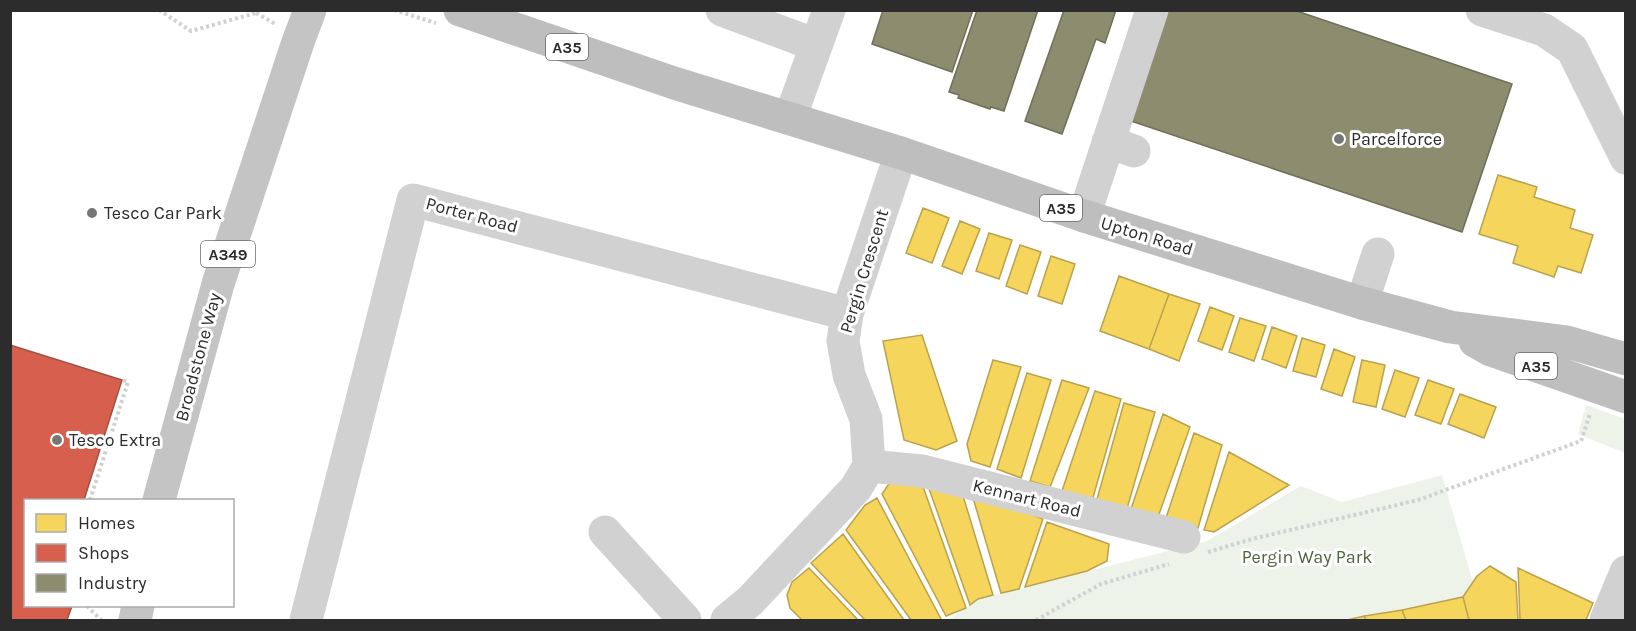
<svg xmlns="http://www.w3.org/2000/svg" width="1636" height="631" viewBox="0 0 1636 631" font-family="Karla,sans-serif">
	<style>
		.green { fill: #eef3ea }
		.homes { fill: #f6d55c; stroke: #b9a24e; stroke-width: 1.5 }
		.shops { fill: #d6604d; stroke: #a35043; stroke-width: 1.5 }
		.industry { fill: #8c8c6e; stroke: #6f6f5a; stroke-width: 1.5 }
		.lines { fill: none; stroke-linecap: round; stroke-linejoin: round }
		.path { stroke: #d1d1d1; stroke-width: 4; stroke-dasharray: 3 3; stroke-linecap: butt }
		.minor { stroke: #d1d1d1; stroke-width: 33 }
		.major { stroke: #c4c4c4; stroke-width: 33 }
		.highway { stroke: #bebebe; stroke-width: 33 }
		.poi-dot { fill: #767676; stroke: #fff; stroke-width: 2 }
		.labels { text-anchor: middle; dominant-baseline: central; stroke-width: 6; stroke-linejoin: round; paint-order: stroke }
		.shield { fill: #fff; stroke: #6b6b6b; stroke-width: 1.5 }
		.shield-label { font-size: 16px; font-weight: bold; fill: #2c2c2c }
		.poi-label { font-size: 18px; fill: #2c2c2c; stroke: #fff; text-anchor: start }
		.street-label { font-size: 18px; fill: #2c2c2c; stroke: #fff }
		.park-label { font-size: 18px; fill: #4b6839; stroke: #fff }
	</style>
	<rect width="100%" height="100%" fill="#fff"/>
	<!-- green -->
	<path class="green" d="M1586 405 1625 419V453L1578 434Z
		M1442 475 1477 596 1463 597 1381 620H948L978 599 1207 541 1301 486 1342 502Z"/>
	<!-- homes -->
	<path class="homes" d="M1498 175 1537 187 1534 197 1575 210 1570 228 1593 235 1581 273 1558 266 1554 277 1513 263 1518 246 1479 234Z
		M923 208 949 218 932 263 906 253Z
		M960 221 980 229 962 274 942 266Z
		M989 233 1012 240 999 279 976 271Z
		M1020 245 1041 252 1027 294 1006 286Z
		M1051 256 1075 264 1062 304 1038 296Z
		M1119 276 1169 294 1149 349 1100 331Z
		M1169 294 1200 304 1179 361 1149 349Z
		M1210 307 1234 316 1222 350 1198 341Z
		M1240 318 1266 326 1254 361 1229 352Z
		M1272 327 1297 336 1286 368 1262 359Z
		M922 335 957 441 936 450 904 440 883 341Z
		M1302 338 1325 345 1316 377 1293 371Z
		M1334 349 1355 357 1342 396 1321 389Z
		M993 360 1021 367 990 467 971 461 967 444Z
		M1362 360 1385 365 1376 407 1353 402Z
		M1395 370 1419 378 1405 417 1382 409Z
		M1027 373 1051 380 1021 478 997 469Z
		M1062 380 1089 388 1050 487 1030 481Z
		M1428 380 1454 389 1441 424 1415 415Z
		M1095 391 1121 399 1092 501 1062 491Z
		M1460 394 1496 407 1484 438 1448 424Z
		M1124 403 1155 412 1126 512 1097 499Z
		M1163 414 1190 427 1158 517 1130 512Z
		M1194 433 1222 445 1198 528 1165 521Z
		M1229 452 1289 485 1214 532 1204 530Z
		M920 478 966 608 946 616 882 494 888 485 896 480Z
		M926 480 961 489 993 595 978 599 970 605Z
		M971 491 1043 519 1019 589 1001 593Z
		M877 498 941 619 939 620H911L846 530 865 505Z
		M1047 522 1109 544 1107 561 1087 571 1025 587Z
		M843 534 904 620H865L811 563Z
		M1490 566 1516 582 1518 620H1469L1463 597 1477 576Z
		M809 568 858 620H802L790 608 787 595 792 582Z
		M1518 568 1593 603 1586 620H1520Z
		M1463 597 1469 620H1406L1402 610Z
		M1402 610 1406 620H1366L1364 616Z
		M1364 616 1366 620H1347Z"/>
	<!-- shops -->
	<path class="shops" d="M10 345 122 380 84 500H26V606H72L67 620H10Z"/>
	<!-- industry -->
	<path class="industry" d="M883 10H973L952 72 872 44Z
		M977 10H1038L1004 111 991 107 990 109 958 98 959 95 949 92Z
		M1064 10H1116L1105 43 1096 39 1062 134 1025 121Z
		M1168 10H1294L1512 84 1462 232 1131 121Z"/>
	<g class="lines">
		<!-- path -->
		<path class="path" d="M159 10 191 31 256 13
			M251 10 275 24
			M394 10 436 23
			M90 500 128 382 122 380
			M1208 552 1252 539 1418 500 1581 441 1590 414
			M87 606 101 620
			M1036 620 1101 584 1169 564"/>
		<!-- minor -->
		<path class="minor" d="M722 10 816 45
			M1482 10 1544 30 1572 49 1626 158
			M790 118 829 10
			M1108 142 1134 151
			M1084 216 1152 10
			M1362 303 1378 254
			M869 466 922 471 1184 537
			M605 532 685 620
			M306 620 413 200 847 314
			M727 620 750 601 856 488 869 466 866 419 849 375 843 341 847 314 901 153
			M1606 620 1626 572"/>
		<!-- major -->
		<path class="major" d="M159 500 218 284 298 42 310 10
			M135 620 138 606"/>
		<!-- highway -->
		<path class="highway" d="M460 10 674 83 901 153 1084 216 1362 303 1450 327 1567 342 1626 359
			M1475 341 1491 350 1626 397"/>
	</g>
	<!-- markers -->
	<g class="poi-dot">
		<circle cx="1339" cy="139" r="6"/>
		<circle cx="92" cy="213" r="6"/>
		<circle cx="57" cy="440" r="6"/>
	</g>
	<g class="labels">
		<!-- shield labels -->
		<g class="shield">
			<rect x="546" y="34" width="42" height="26" rx="4.5"/>
			<rect x="1040" y="195" width="42" height="26" rx="4.5"/>
			<rect x="201" y="241" width="54" height="26" rx="4.5"/>
			<rect x="1515" y="353" width="42" height="26" rx="4.5"/>
		</g>
		<g class="shield-label">
			<text x="567" y="47">A35</text>
			<text x="1061" y="208">A35</text>
			<text x="228" y="254">A349</text>
			<text x="1536" y="366">A35</text>
		</g>
		<!-- poi labels -->
		<g class="poi-label">
			<text x="1351" y="139">Parcelforce</text>
			<text x="104" y="213">Tesco Car Park</text>
			<text x="69" y="440">Tesco Extra</text>
		</g>
		<!-- street labels -->
		<g class="street-label">
			<text transform="translate(472 215) rotate(15)">Porter Road</text>
			<text transform="translate(1147 236) rotate(17)">Upton Road</text>
			<text transform="translate(864 271) rotate(-73)">Pergin Crescent</text>
			<text transform="translate(198 357) rotate(-75)">Broadstone Way</text>
			<text transform="translate(1027 498) rotate(14)">Kennart Road</text>
		</g>
		<!-- park labels -->
		<g class="park-label">
			<text x="1307" y="557">Pergin Way Park</text>
		</g>
	</g>
	<!-- border -->
	<rect width="1636" height="631" fill="none" stroke="#2c2c2c" stroke-width="24"/>
	<!-- legend -->
	<rect x="24" y="499" width="210" height="108" fill="#ffffff" stroke="#ababab" stroke-width="1.5"/>
	<rect x="36" y="514" width="30" height="18" fill="#f6d55c" stroke="#ababab" stroke-width="1.5"/>
	<text x="78" y="529" font-size="18" fill="#2c2c2c">Homes</text>
	<rect x="36" y="544" width="30" height="18" fill="#d6604d" stroke="#ababab" stroke-width="1.5"/>
	<text x="78" y="559" font-size="18" fill="#2c2c2c">Shops</text>
	<rect x="36" y="574" width="30" height="18" fill="#8c8c6e" stroke="#ababab" stroke-width="1.5"/>
	<text x="78" y="589" font-size="18" fill="#2c2c2c">Industry</text>
</svg>
